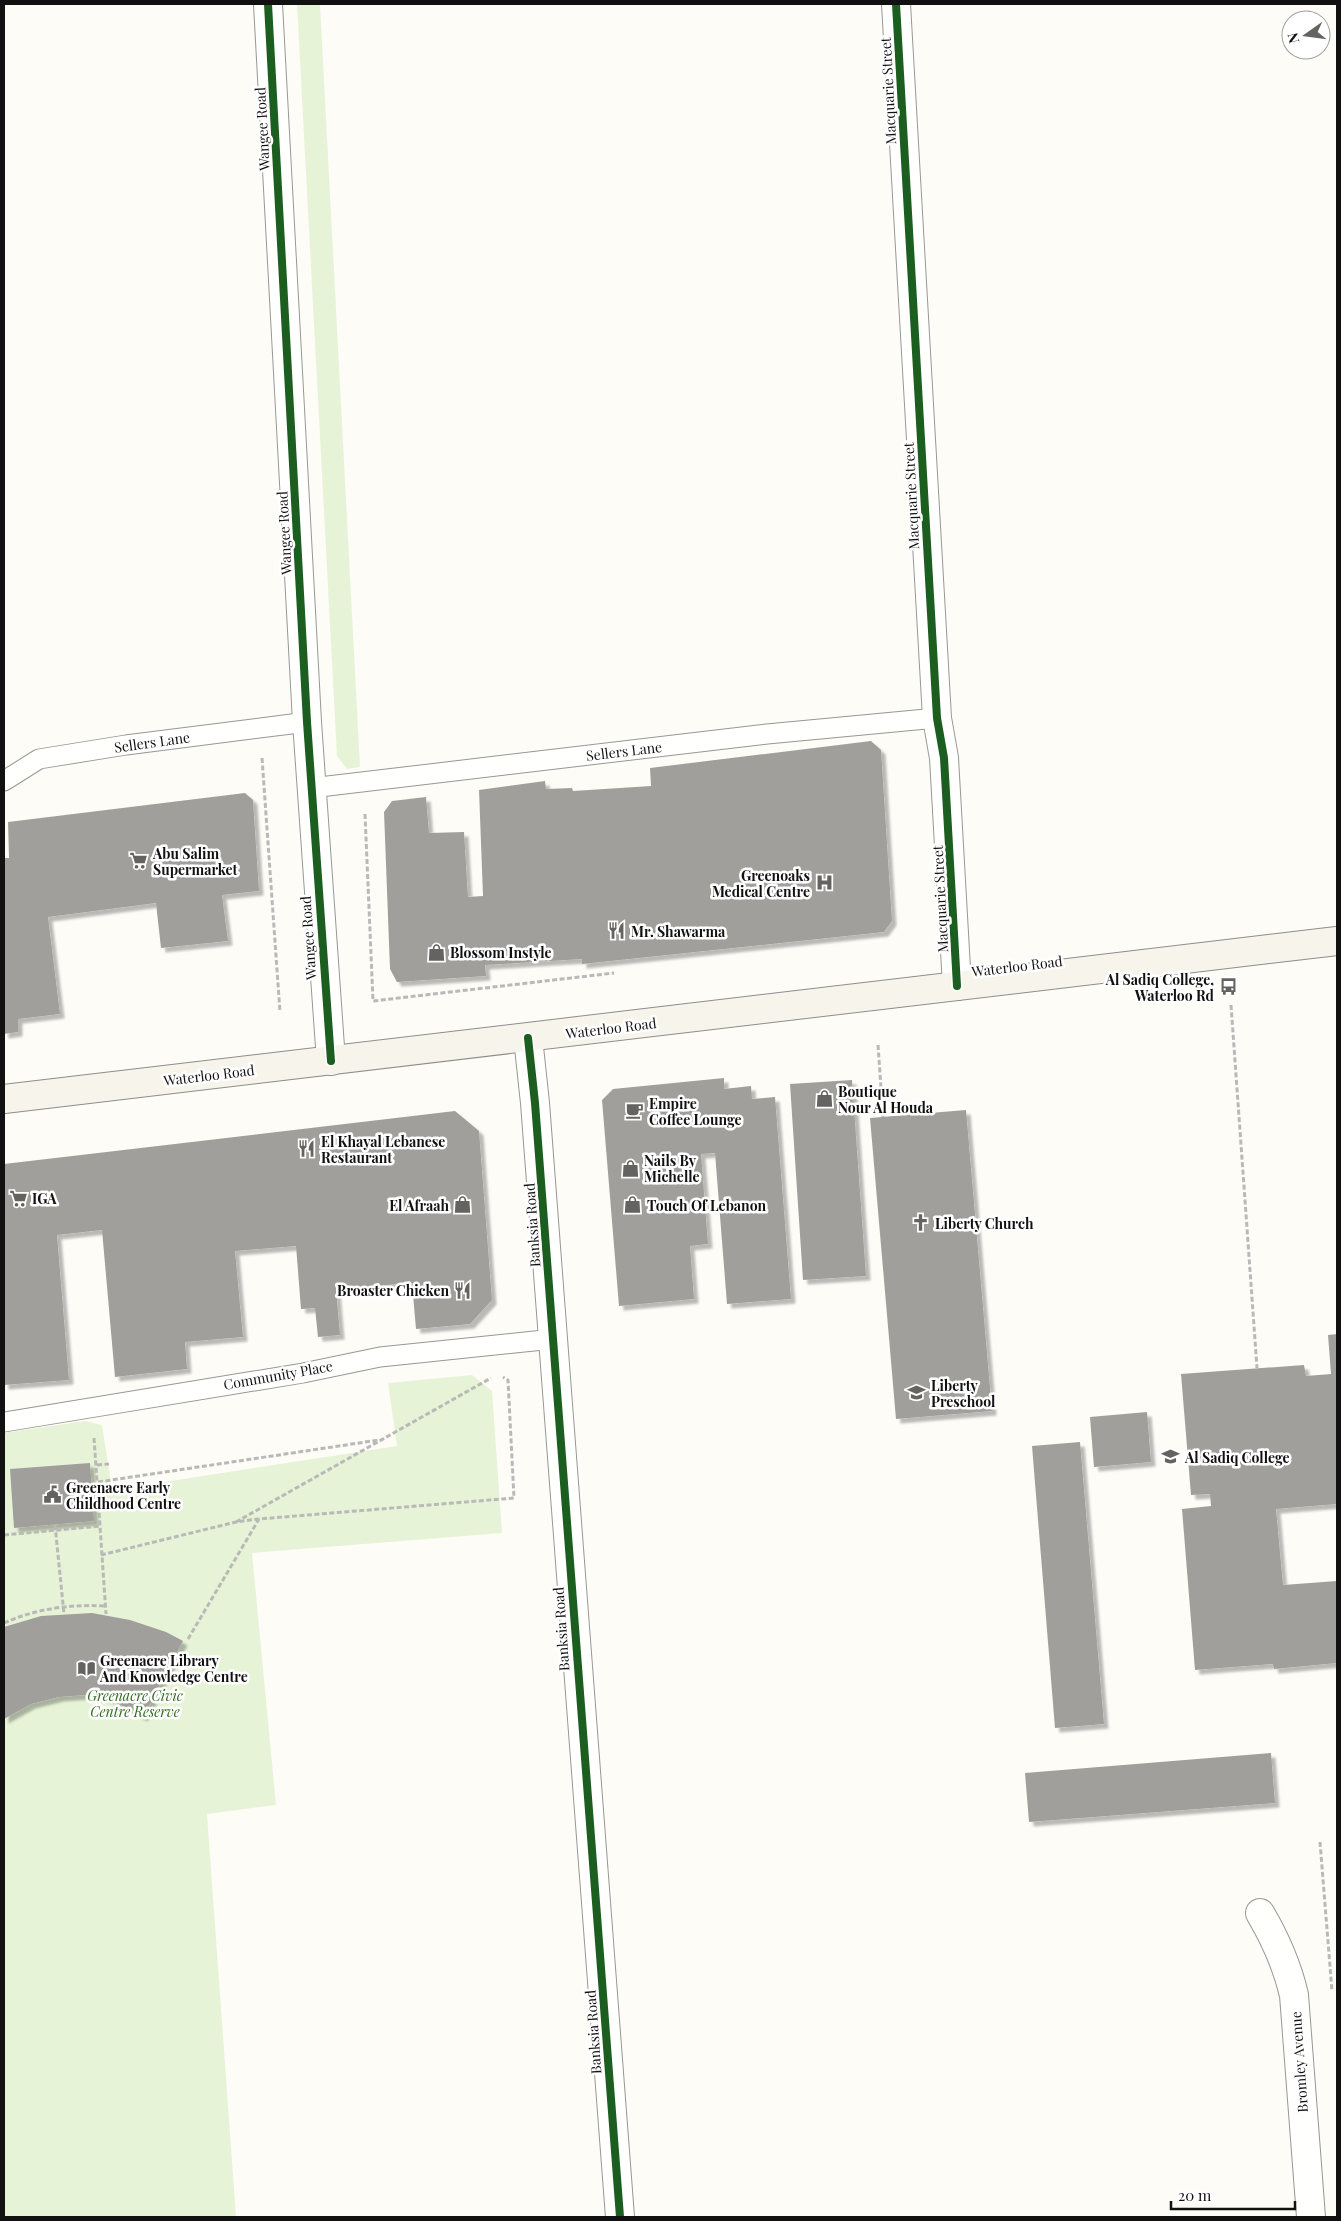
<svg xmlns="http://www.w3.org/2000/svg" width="1341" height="2221" viewBox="0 0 1341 2221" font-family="'Playfair Display',serif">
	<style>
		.green { fill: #e7f3d7 }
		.building { fill: #a19f9c; filter: url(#shadow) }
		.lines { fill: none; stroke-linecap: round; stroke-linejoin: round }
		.service-casing { stroke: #979795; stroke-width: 21 }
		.minor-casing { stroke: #979795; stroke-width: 30 }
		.secondary-casing { stroke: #8e8d8b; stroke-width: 30 }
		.path { stroke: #b9b9b8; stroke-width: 3; stroke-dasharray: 5 2.5; stroke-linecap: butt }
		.service { stroke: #fffffe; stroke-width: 19 }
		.minor { stroke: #fffffe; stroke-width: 28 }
		.secondary { stroke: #f6f4eb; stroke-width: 28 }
		.cycleway-casing { stroke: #fff; stroke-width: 11 }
		.cycleway { stroke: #1b5e20; stroke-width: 8 }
		.labels { text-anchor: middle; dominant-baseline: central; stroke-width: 5; stroke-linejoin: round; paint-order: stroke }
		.street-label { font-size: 14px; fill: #111; stroke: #fff }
		.poi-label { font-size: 14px; font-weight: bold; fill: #111; stroke: #fff; text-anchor: start }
		.park-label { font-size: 14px; font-style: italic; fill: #2f6b1f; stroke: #fff }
	</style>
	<defs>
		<filter id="shadow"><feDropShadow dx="4.5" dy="4.5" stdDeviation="1" flood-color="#0004"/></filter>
	</defs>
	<rect width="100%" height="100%" fill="#fdfcf7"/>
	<!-- green -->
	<path class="green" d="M297 4H320L360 767 347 769 337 756Z
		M472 1375 492 1391 502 1533 252 1553 276 1805 207 1814 236 2217H4V1433L85 1421 102 1425 112 1490 397 1446 388 1383Z"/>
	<!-- building -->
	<path class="building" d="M871 741 881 750 892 921 884 932 582 964V959L485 965 486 976 397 982 390 969 384 812 392 801 426 797 429 833 464 832 468 897 483 896 479 790 545 781 546 789 572 788 573 791 651 786 650 768Z
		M245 793 253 800 259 891 222 895 228 941 161 948 156 903 48 917 60 1014 18 1019V1032L4 1034V858H9L8 822Z
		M724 1078V1089L751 1086 752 1099 775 1097 791 1299 727 1304 715 1153 701 1154 708 1244 690 1246 694 1299 619 1306 602 1100 613 1089Z
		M852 1080 866 1276 803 1280 790 1084Z
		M966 1110 992 1411 896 1419 870 1118Z
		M455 1111 479 1131 492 1300 470 1324 416 1329 412 1283 336 1289 340 1335 318 1337 315 1308 301 1309 296 1246 235 1251 243 1337 185 1342 187 1369 115 1377 102 1230 57 1235 69 1380 4 1385V1164Z
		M1337 1334V1504L1276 1509 1283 1585 1337 1581V1663L1274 1669 1273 1664 1195 1670 1182 1509 1211 1506 1210 1494 1191 1495 1181 1374 1304 1365 1306 1376 1331 1374 1328 1335Z
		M1147 1412 1151 1462 1094 1467 1090 1417Z
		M1080 1442 1104 1724 1055 1728 1032 1446Z
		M90 1463 94 1521 14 1528 10 1469Z
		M92 1613 130 1620 166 1632 183 1641 143 1717 110 1699 85 1695 59 1697 31 1704 4 1719V1627L41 1616Z
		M1271 1753 1275 1803 1029 1822 1025 1773Z"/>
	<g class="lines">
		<defs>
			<path id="service" d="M4 781 39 759 126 745 307 722
				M311 788 767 734 937 718
				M4 1422 303 1373 380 1357 553 1339"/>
			<path id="minor" d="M268 4 307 722 331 1061
				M896 4 937 718 944 758 957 986
				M528 1038 535 1103 620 2217
				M1260 1913C1276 1940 1287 1965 1294 1995L1311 2217"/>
			<path id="secondary" d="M4 1099 1337 941"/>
		</defs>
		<!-- service casing -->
		<use href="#service" class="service-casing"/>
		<!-- minor casing -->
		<use href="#minor" class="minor-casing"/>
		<!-- secondary casing -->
		<use href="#secondary" class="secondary-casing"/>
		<!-- path -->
		<path class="path" d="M262 758 280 1012
			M365 814 373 1001 614 973
			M1231 1005 1257 1368
			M878 1045 883 1117
			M94 1438 106 1614
			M97 1465 109 1464
			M98 1482 379 1440
			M236 1522 491 1378
			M55 1525 64 1614
			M4 1535 101 1526
			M101 1555 236 1522 258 1519
			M4 1623C35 1609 70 1604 105 1606
			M188 1639 259 1519 514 1498 508 1380 503 1377
			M1320 1842 1332 1991"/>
		<!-- service -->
		<use href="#service" class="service"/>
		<!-- minor -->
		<use href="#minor" class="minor"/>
		<!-- secondary -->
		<use href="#secondary" class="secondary"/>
		<defs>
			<path id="cycleway" d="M268 4 307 722 331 1061
				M896 4 937 718 944 758 957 986
				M528 1038 535 1103 620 2217"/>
		</defs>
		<!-- cycleway casing -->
		<use href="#cycleway" class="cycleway-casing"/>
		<!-- cycleway -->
		<use href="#cycleway" class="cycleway"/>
	</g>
	<!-- icons -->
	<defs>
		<symbol id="supermarket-bare" viewBox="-9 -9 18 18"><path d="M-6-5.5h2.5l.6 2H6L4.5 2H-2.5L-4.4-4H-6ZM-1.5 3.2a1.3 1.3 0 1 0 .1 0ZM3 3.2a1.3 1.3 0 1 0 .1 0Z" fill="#646362" stroke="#fff" stroke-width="2.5" paint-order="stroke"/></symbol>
		<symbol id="hospital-bare" viewBox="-9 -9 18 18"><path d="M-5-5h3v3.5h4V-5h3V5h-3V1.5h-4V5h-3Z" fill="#646362" stroke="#fff" stroke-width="2.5" paint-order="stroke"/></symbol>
		<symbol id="restaurant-bare" viewBox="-9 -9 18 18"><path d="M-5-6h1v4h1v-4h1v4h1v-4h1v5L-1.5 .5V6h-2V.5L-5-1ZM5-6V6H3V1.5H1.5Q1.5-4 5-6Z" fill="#646362" stroke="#fff" stroke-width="2.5" paint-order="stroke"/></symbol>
		<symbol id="shop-bare" viewBox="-9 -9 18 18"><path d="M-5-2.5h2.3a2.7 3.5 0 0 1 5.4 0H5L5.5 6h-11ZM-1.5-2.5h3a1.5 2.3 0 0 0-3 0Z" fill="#646362" stroke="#fff" stroke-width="2.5" paint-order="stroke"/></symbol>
		<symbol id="bus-bare" viewBox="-9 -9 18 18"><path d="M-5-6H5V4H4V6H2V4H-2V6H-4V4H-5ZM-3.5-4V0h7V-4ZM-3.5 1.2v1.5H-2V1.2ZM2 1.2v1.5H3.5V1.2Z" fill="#646362" stroke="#fff" stroke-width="2.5" paint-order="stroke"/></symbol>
		<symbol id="cafe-bare" viewBox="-9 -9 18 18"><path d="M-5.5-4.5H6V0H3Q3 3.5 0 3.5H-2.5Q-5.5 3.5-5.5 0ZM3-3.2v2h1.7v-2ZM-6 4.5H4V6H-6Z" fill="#646362" stroke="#fff" stroke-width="2.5" paint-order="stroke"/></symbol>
		<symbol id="church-bare" viewBox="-9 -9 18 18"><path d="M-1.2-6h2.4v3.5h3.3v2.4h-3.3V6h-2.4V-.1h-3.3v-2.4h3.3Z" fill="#646362" stroke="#fff" stroke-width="2.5" paint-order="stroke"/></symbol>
		<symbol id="school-bare" viewBox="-9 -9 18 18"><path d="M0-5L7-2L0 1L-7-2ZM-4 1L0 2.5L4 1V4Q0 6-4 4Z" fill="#646362" stroke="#fff" stroke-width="2.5" paint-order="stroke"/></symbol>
		<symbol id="civic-bare" viewBox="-9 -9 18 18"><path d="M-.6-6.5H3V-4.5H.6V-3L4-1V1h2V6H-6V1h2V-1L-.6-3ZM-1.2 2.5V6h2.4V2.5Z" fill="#646362" stroke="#fff" stroke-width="2.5" paint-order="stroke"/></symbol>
		<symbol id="library-bare" viewBox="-9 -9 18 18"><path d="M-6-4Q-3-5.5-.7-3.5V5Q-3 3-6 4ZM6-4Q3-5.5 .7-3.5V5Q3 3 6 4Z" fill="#646362" stroke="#fff" stroke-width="2.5" paint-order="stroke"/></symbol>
	</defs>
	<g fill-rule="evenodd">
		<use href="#supermarket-bare" x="126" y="848" width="25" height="25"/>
		<use href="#hospital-bare" x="812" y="870" width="25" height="25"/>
		<use href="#restaurant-bare" x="604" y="918" width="25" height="25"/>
		<use href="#shop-bare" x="424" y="940" width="25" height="25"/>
		<use href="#bus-bare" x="1216" y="974" width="25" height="25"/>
		<use href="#shop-bare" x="812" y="1086" width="25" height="25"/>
		<use href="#cafe-bare" x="622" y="1098" width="25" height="25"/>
		<use href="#restaurant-bare" x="294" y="1136" width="25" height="25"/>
		<use href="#shop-bare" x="618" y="1156" width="25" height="25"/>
		<use href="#supermarket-bare" x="6" y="1186" width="25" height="25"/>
		<use href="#shop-bare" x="450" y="1192" width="25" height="25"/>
		<use href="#shop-bare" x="620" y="1192" width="25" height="25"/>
		<use href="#church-bare" x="908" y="1210" width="25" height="25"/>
		<use href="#restaurant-bare" x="450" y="1278" width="25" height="25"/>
		<use href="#school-bare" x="904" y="1380" width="25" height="25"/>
		<use href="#school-bare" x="1158" y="1444" width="25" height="25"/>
		<use href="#civic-bare" x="40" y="1482" width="25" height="25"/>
		<use href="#library-bare" x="74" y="1656" width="25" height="25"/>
	</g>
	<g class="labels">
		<!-- street labels -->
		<g class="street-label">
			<text transform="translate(888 91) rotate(-93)">Macquarie Street</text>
			<text transform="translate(262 129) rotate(-93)">Wangee Road</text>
			<text transform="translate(911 496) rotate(-93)">Macquarie Street</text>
			<text transform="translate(284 533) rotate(-93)">Wangee Road</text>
			<text transform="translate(152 742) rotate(-8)">Sellers Lane</text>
			<text transform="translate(624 751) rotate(-7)">Sellers Lane</text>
			<text transform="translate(940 899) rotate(-93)">Macquarie Street</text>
			<text transform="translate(308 938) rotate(-94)">Wangee Road</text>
			<text transform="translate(1017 966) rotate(-7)">Waterloo Road</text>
			<text transform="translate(611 1028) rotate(-7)">Waterloo Road</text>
			<text transform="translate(209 1075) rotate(-7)">Waterloo Road</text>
			<text transform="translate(532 1225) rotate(-94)">Banksia Road</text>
			<text transform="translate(278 1375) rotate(-10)">Community Place</text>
			<text transform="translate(561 1629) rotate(-94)">Banksia Road</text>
			<text transform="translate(593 2032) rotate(-94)">Banksia Road</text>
			<text transform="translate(1299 2062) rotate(-94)">Bromley Avenue</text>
		</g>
		<!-- poi labels -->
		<g class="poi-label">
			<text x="153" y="853">Abu Salim<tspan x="153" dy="16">Supermarket</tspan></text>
			<text x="810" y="875" text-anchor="end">Greenoaks<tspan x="810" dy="16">Medical Centre</tspan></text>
			<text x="631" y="931">Mr. Shawarma</text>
			<text x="450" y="952">Blossom Instyle</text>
			<text x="1214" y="979" text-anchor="end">Al Sadiq College,<tspan x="1214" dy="16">Waterloo Rd</tspan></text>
			<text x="838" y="1091">Boutique<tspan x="838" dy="16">Nour Al Houda</tspan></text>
			<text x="649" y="1103">Empire<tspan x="649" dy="16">Coffee Lounge</tspan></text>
			<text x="321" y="1141">El Khayal Lebanese<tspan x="321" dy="16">Restaurant</tspan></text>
			<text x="644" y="1160">Nails By<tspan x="644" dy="16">Michelle</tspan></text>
			<text x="32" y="1198">IGA</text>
			<text x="449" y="1205" text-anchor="end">El Afraah</text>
			<text x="647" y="1205">Touch Of Lebanon</text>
			<text x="935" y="1223">Liberty Church</text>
			<text x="449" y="1290" text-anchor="end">Broaster Chicken</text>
			<text x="931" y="1385">Liberty<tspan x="931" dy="16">Preschool</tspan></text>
			<text x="1185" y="1457">Al Sadiq College</text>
			<text x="66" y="1487">Greenacre Early<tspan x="66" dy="16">Childhood Centre</tspan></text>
			<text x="100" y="1660">Greenacre Library<tspan x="100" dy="16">And Knowledge Centre</tspan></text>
		</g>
		<!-- park labels -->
		<g class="park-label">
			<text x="135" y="1695">Greenacre Civic<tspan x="135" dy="16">Centre Reserve</tspan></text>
		</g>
	</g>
	<!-- border -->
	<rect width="1341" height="2221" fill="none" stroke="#111111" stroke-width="10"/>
	<!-- north arrow -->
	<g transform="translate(1306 35) rotate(256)"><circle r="24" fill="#ffffff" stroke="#a0a0a0"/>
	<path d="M0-4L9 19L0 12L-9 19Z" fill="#646362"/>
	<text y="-8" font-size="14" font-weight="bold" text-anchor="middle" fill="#111111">N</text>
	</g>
	<!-- scale -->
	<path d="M1171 2201v8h124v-8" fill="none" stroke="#111111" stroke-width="2.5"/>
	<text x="1178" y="2201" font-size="15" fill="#111111" stroke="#ffffff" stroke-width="4" paint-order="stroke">20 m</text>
</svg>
